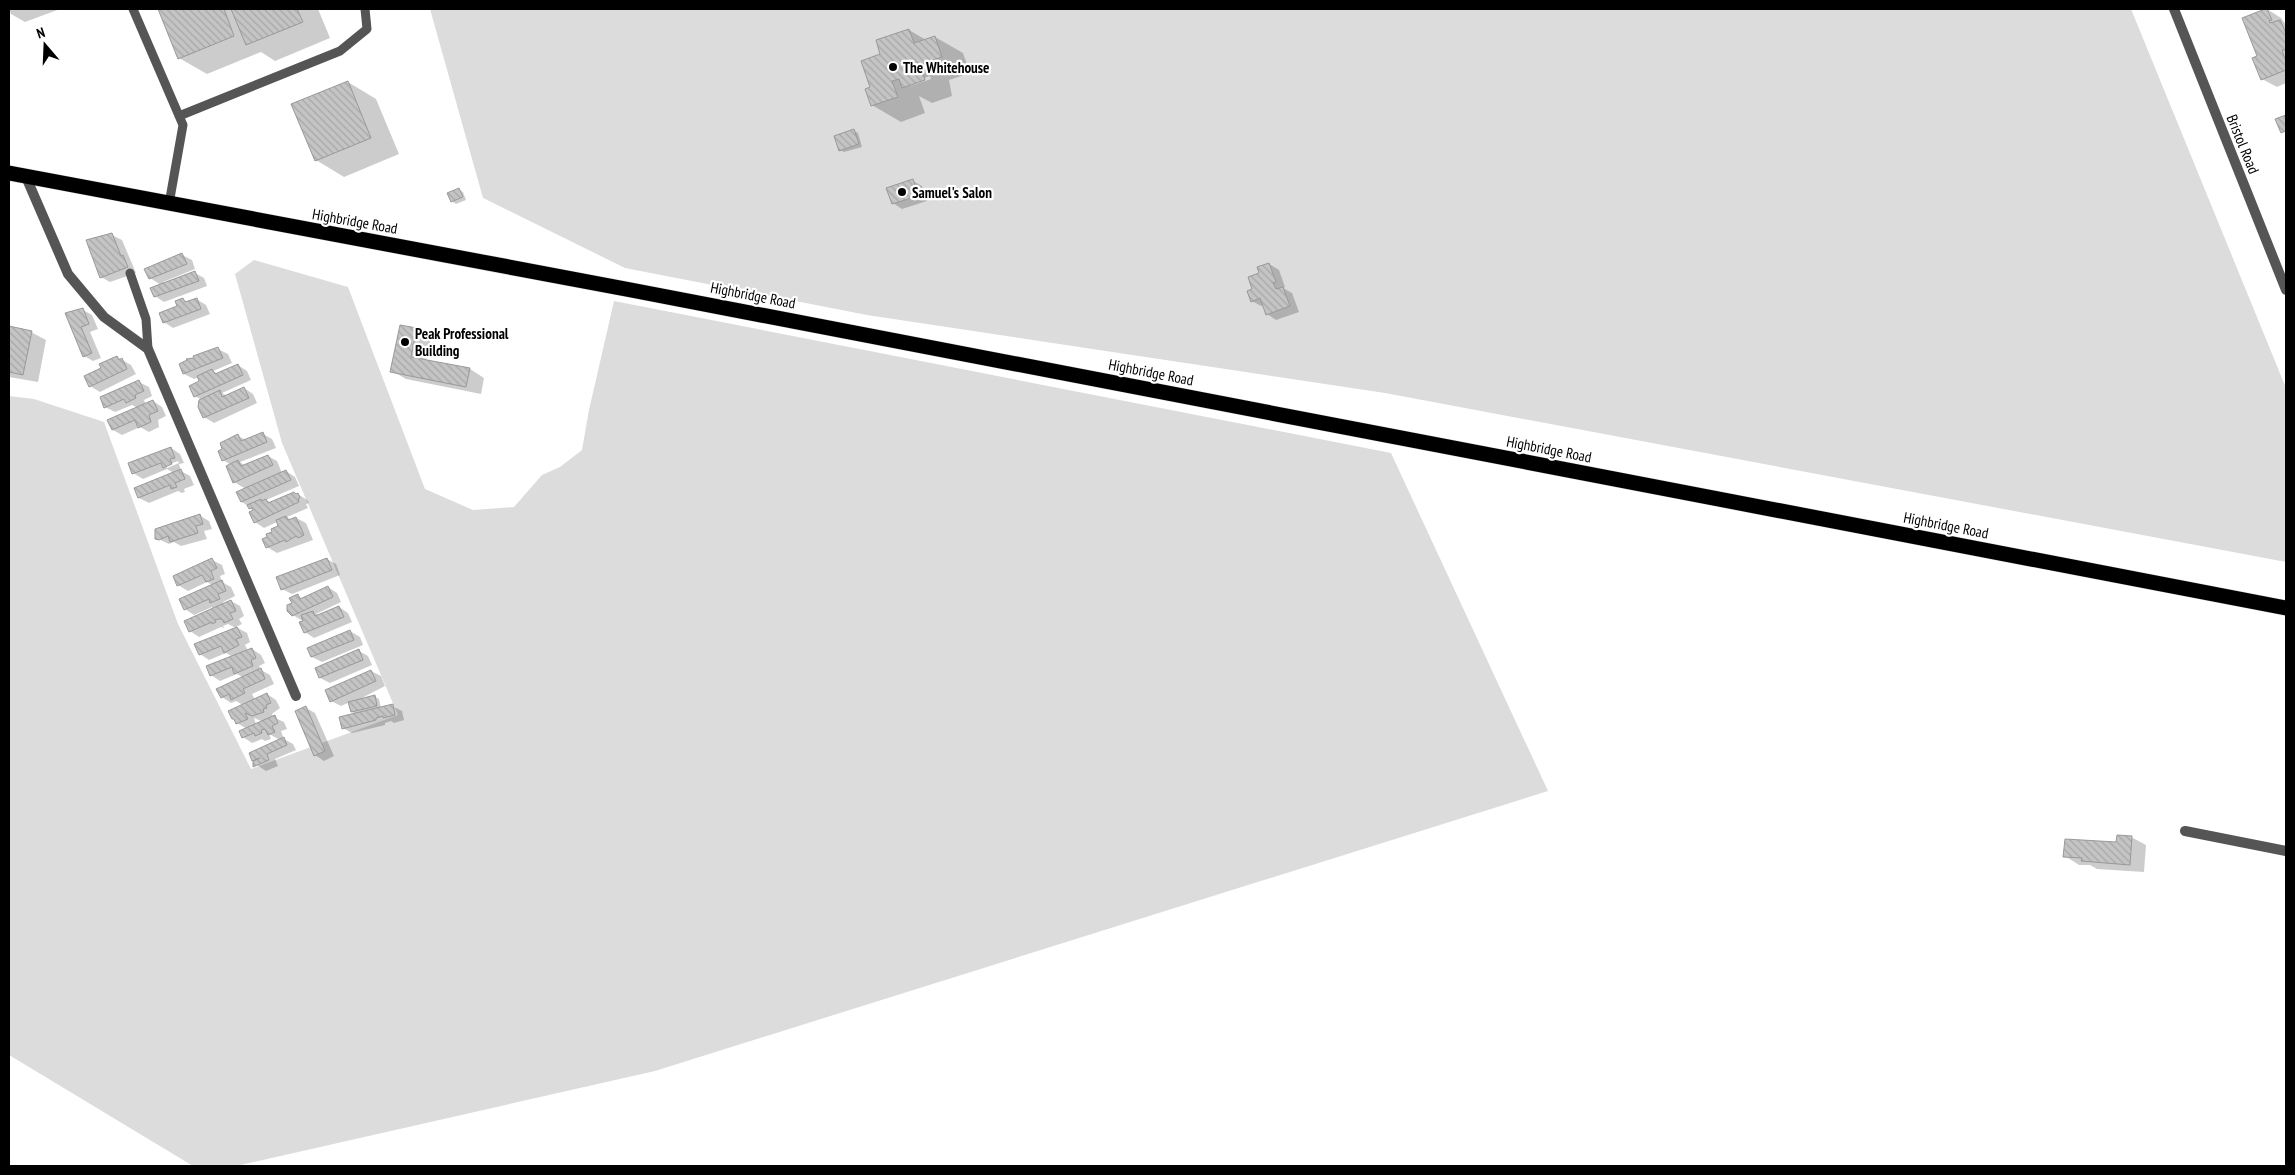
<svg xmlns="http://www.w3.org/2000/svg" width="2295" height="1175" viewBox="0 0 2295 1175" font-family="'PT Sans Narrow',sans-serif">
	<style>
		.green { fill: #dcdcdc }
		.shadow { fill: #0003; fill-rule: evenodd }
		.building { fill: url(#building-back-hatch); stroke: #999 }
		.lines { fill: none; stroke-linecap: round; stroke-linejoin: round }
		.highway-casing { stroke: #dbdbdb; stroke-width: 16 }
		.lane { stroke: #555; stroke-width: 9 }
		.street { stroke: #555; stroke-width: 10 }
		.highway { stroke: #000; stroke-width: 15 }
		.poi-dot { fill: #000; stroke: #fff; stroke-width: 2 }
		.labels { text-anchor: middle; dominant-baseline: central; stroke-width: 4.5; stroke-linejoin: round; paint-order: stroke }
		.poi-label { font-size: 15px; font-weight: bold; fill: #000; stroke: #fff; text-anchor: start }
		.street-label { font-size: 15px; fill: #000; stroke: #fff }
	</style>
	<defs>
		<pattern id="building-back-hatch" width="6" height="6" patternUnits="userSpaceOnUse" patternTransform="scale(1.25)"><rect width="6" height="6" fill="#c4c4c4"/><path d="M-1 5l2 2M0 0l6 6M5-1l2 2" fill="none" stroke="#a7a7a7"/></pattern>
	</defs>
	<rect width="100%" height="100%" fill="#fff"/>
	<!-- green -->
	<path class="green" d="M430 9H2131L2286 388V562L1385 393 867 315 625 268 483 198Z
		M254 260 348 287 425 489 473 510 514 507 542 475 560 467 582 450 589 410 614 301 1391 453 1548 791 655 1071 236 1166H193L9 1055V396L34 399 104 422 178 624 251 769 398 715 282 443 235 274Z"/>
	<!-- shadow -->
	<path class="shadow" d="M9 9H60L25 22 11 14Z
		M159 9H318L330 38 275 61 261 52 207 74 179 58Z
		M2267 9 2281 18 2286 25V83L2277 87 2262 79 2259 56Z
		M909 30 926 40 935 37 963 53 970 73 949 80 952 96 932 103 919 96 925 113 901 122 872 105V88L882 55ZM930 76 931 79 910 86 908 84Z
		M348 82 376 99 399 154 344 177 316 160Z
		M853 130 858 133 862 147 844 152 840 150Z
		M913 181 922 186 927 201 902 209 893 203Z
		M458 189 463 192 466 200 456 204 452 201Z
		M112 235 122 240 136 273 110 282 101 277Z
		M182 255 192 260 195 269 163 282 164 284 195 273 204 278 207 286 164 302 155 296 161 285 150 278Z
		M1269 264 1279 270 1285 287 1283 288 1292 293 1299 312 1276 320 1267 314 1263 305 1261 306 1252 301 1253 289 1261 274Z
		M196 299 206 305 210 314 173 328 164 322 183 300 188 302Z
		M83 310 92 315 98 329 90 332 101 358 93 361 84 356 67 314Z
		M9 328 31 332 46 340 38 382 9 377Z
		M416 329 431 338 426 361 470 369 484 378 481 394 406 379 392 371Z
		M218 349 228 354 232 363 213 371 218 374 238 365 247 371 251 380 222 393 227 396 244 388 253 394 257 403 214 423 204 417 202 400 195 396 201 382 199 377 194 379 184 374 180 364 191 358 196 360Z
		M117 357 131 365 136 374 100 392 90 386 86 377 103 368Z
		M139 382 149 387 152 396 144 400 146 405 153 401 162 407 166 416 158 420 159 427 149 432 140 427 122 435 113 430 109 421 138 408 132 405 115 412 105 407Z
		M263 434 272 439 276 448 240 462 245 466 268 456 277 461 282 473 286 471 295 477 299 486 266 500 272 503 298 494 307 500 309 503 306 504 308 508 287 517 291 520 296 518 306 523 313 540 277 553 267 547 273 533 279 526 277 522 264 528 255 522V511L242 502 246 489 234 482 231 465 223 460 238 436 246 440Z
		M171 448 180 454 184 463 179 464 181 471 190 476 194 485 184 489 185 492 182 493 178 491 149 503 139 498 136 489 174 473 167 469 143 479 133 473ZM178 461 179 463 167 468 165 466Z
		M199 515 209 521 212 529 204 531 207 539 181 546 174 542 169 544 156 538Z
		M327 559 336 564 340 575 292 594 282 589Z
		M212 560 222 565 225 574 220 576 222 582 231 587 235 596 223 602 224 604 231 601 240 606 244 616 239 619 242 624 236 627 247 633 250 642 245 645 248 651 252 649 261 655 265 663 259 666 261 670 270 675 274 684 252 694 255 700 267 694 276 700 280 708 272 714 273 717 284 722 287 729 281 731 283 737 282 738 293 744 296 750 275 759 278 766 266 771 257 765 253 760 280 740 269 734 271 739 265 741 262 739 252 743 243 737 247 729 237 723 243 705 236 701 231 703 222 697 244 678 237 674 220 681 211 675 233 657 226 653 209 660 200 654 236 628 228 624 223 626 224 628 221 627 199 637 190 631 213 609 212 607 194 615 185 609 213 585 207 582 188 591 178 585ZM254 718 259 720 263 722 256 724Z
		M328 587 337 593 341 602 316 614 319 615 339 607 348 613 352 622 314 638 305 632 304 622 293 615V604L298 596 303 599Z
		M350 631 360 637 363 645 322 662 312 657 309 649Z
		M359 651 368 656 372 665 330 683 320 678 317 669Z
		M371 671 381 676 385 686 356 701 374 696 379 699 381 708 392 706 402 711 404 720 394 723 391 721 385 723V725L352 733 343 728 356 714 352 712 350 702 341 706 331 701Z
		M306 708 315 713 334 756 324 761 315 755Z
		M2131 837 2146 845 2144 872 2097 869 2090 865H2079L2065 856 2117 844Z"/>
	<!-- building -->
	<path class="building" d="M158 9H224L234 36 178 59Z
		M231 9H297L303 22 246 45Z
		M2265 9H2267L2272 20 2269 21 2270 23 2280 20 2286 33V50H2282L2286 62V70L2261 80 2252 58 2257 56 2242 18Z
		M909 29 914 43 935 36 942 57 921 64 925 80 902 88 899 79 892 81 898 97 871 106 865 89 870 87 861 61 880 54 876 40Z
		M348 81 371 138 315 161 291 104Z
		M2286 115V136L2285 131 2281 133 2275 119Z
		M854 129 859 144 839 151 834 136Z
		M913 179 918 196 892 204 886 188Z
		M459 188 463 197 451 202 447 193Z
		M112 233 121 256 123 255 128 267 100 278 86 240Z
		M182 253 187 264 149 279 144 269Z
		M1269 263 1276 282 1273 283 1276 289 1283 287 1290 306 1266 315 1260 298 1251 302 1247 291 1252 289 1248 277 1259 273 1257 267Z
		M195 271 199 281 154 297 150 288Z
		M183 298 185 302 197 298 201 309 163 323 159 313 177 306 175 301Z
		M83 308 89 324 81 327 92 353 83 357 65 313Z
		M400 325 417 328 411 357 470 368 466 387 390 372Z
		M9 326 32 331 23 375 9 372Z
		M218 347 223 358 183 374 179 364 187 360 186 359 194 358 193 356Z
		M117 356 119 360 122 358 127 369 89 387 84 376 101 368 99 364Z
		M238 364 243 375 194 397 189 386 199 381 197 376 212 369 215 374Z
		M139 380 144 391 135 395 136 398 126 403 124 399 104 408 100 397Z
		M244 387 249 398 203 418 198 407 199 400 220 390 222 397Z
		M153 400 158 411 149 415 151 422 138 428 135 420 112 430 107 420Z
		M263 432 267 442 222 461 218 451 222 449 220 443 238 434 241 441Z
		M171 447 175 458 170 459 172 464 163 468 161 463 132 474 128 463Z
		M268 455 273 465 233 483 226 466 238 460 241 466Z
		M181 469 185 479 175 483 177 487 171 489 170 485 138 498 134 488Z
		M286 470 291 480 241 502 236 492Z
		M294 492 296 494 298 493 300 498 298 499 299 502 254 523 249 512 253 510 252 508 249 509 247 505 261 499 262 501 266 499 268 503Z
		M200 514 203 524 196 526 198 533 170 542 168 536 159 540 155 539V529Z
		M286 516 288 520 296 517 304 535 298 538 296 536 286 542 285 540 266 548 262 539 267 537 266 534 272 532 271 529 278 526 276 520Z
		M212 558 217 568 211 571 214 579 206 582 202 575 177 586 173 576Z
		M327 558 332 570 281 590 276 577Z
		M222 580 226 591 218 594 220 599 210 603 209 599 184 610 179 599Z
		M328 586 333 597 292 616 287 611V605L292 603 289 598 298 594 300 599Z
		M231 600 236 611 230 613 233 619 224 623 222 619H218L215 620 216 622 212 624V622L189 632 184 621Z
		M339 606 344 617 304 633 299 622 303 621 301 615 313 611 315 616Z
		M237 627 242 637 236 639 239 645 224 653 221 646 199 655 194 644Z
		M350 630 354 640 311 657 307 648Z
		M252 648 256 658 251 660 253 666 234 674 232 667 210 676 206 666Z
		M359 649 363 660 319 678 315 668Z
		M261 668 265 679 243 689 245 693 231 700 229 694 221 698 216 689Z
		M371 670 376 681 330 702 325 690Z
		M267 693 271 703 266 705 267 708 263 709 264 712 252 716 245 713 248 719 236 724 234 719H232L228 711Z
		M375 695 377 706 351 712 348 702Z
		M393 704 395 715 383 718V716L376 718V720L342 729 339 717Z
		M306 706 325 751 314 756 295 711Z
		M275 715 278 723 272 726 275 732 268 735 265 729 261 730 262 733 255 736 254 733 242 738 239 731Z
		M284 737 287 745 267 754 269 760 253 767V761L260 758 252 761 249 753Z
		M2117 835 2132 836 2130 865 2081 861 2082 858 2063 857 2065 839 2116 842Z"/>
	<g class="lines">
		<defs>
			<path id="highway" d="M9 173 631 290 2286 608"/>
		</defs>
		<!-- highway casing -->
		<use href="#highway" class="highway-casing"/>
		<!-- lane -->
		<path class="lane" d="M133 9 183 125 169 204
			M179 116 340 51 367 29 365 9
			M130 273 146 319 148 349"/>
		<!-- street -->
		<path class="street" d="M2174 9 2286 290
			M26 177 68 274 104 317 148 349 296 696
			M2185 831 2286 851"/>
		<!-- highway -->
		<use href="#highway" class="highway"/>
	</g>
	<!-- markers -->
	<g class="poi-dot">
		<circle cx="893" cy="67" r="5"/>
		<circle cx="902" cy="192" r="5"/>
		<circle cx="405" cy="342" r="5"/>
	</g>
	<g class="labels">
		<!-- poi labels -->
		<g class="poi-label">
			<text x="903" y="67">The Whitehouse</text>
			<text x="912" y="192">Samuel's Salon</text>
			<text x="415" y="333">Peak Professional<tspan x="415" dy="17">Building</tspan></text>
		</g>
		<!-- street labels -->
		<g class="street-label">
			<text transform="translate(2243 144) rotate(68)">Bristol Road</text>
			<text transform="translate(355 221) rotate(10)">Highbridge Road</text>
			<text transform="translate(753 295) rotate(11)">Highbridge Road</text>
			<text transform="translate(1151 372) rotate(11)">Highbridge Road</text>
			<text transform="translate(1549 449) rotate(11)">Highbridge Road</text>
			<text transform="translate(1946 525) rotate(11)">Highbridge Road</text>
		</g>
	</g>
	<!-- border -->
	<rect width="2295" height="1175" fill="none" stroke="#000000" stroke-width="20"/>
	<!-- north arrow -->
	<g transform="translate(45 45) rotate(341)" stroke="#ffffff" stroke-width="4" paint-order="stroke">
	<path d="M0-4L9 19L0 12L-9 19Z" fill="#000000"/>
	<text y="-8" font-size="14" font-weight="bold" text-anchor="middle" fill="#000000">N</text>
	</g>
</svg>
